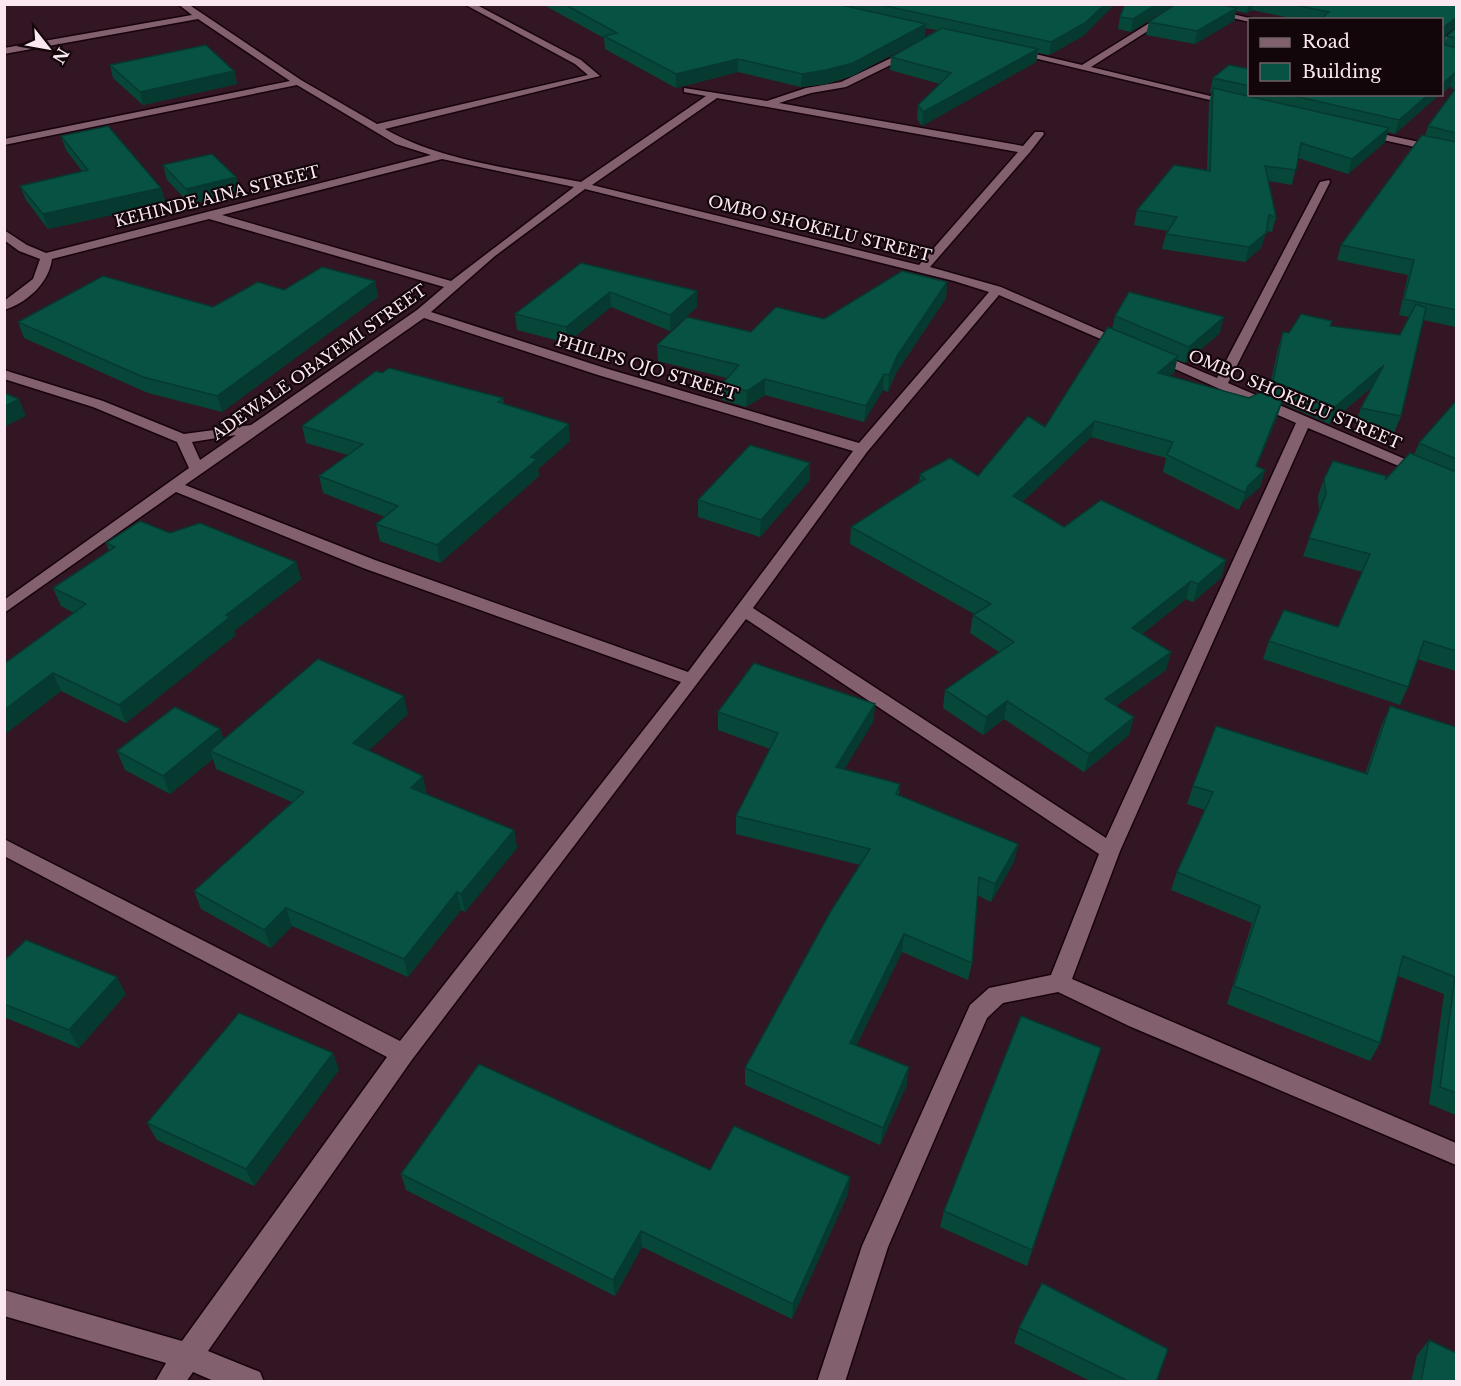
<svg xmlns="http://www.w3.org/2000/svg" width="1461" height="1386" viewBox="0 0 1461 1386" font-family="'Libre Baskerville',serif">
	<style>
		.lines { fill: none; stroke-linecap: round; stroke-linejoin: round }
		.minor-casing { stroke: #18020c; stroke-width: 3 }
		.minor { fill: #82606e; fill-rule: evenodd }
		.wall { fill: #07473a }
		.shaded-wall { fill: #063930 }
		.building { fill: #085244; stroke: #063930; stroke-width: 1.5 }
		.labels { text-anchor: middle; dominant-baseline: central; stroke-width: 4.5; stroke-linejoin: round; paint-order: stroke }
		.far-street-label { font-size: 16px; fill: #fbe7ef; stroke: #12060b }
	</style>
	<rect width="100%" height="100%" fill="#321623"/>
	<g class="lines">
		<defs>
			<path id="minor" d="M178 4H188L301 80 377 124 588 75 575 64 464 4H475L581 60 600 76 385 129C440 161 518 169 581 182L706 96 684 92V88L767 101 806 88 841 82 910 49 915 52 913 54 846 87 811 93 779 103 1023 146 1035 132H1043L1044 134 1030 152 930 267 1001 287 1131 344 1124 348 1119 347 999 295 867 452 753 608 1106 838 1296 423 1148 357 1155 353 1160 354 1217 378 1320 182 1329 180 1330 182 1228 383 1456 481V490L1308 428 1120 851 1072 979 1456 1143V1165L1129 1026 1058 992 1003 1003 987 1018 888 1247 845 1382H817L862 1246 970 1005 989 988 1051 975 1099 854 746 619 411 1061 208 1351 260 1372 264 1382H216L193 1372 186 1382H155L166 1363 4 1316V1290L182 1341 387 1057 4 856V839L400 1041 681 682 363 568 176 492 4 613V600L189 468 177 442 93 407 4 379V370L103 401 184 434 251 425 417 310 444 287 209 219 52 259C49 283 27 303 4 310V301L33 279 40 259 19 251 4 240V230L27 245 46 253 431 155 396 144 297 85 4 145V139L290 81 198 19 4 54V48L192 15ZM717 98 1018 152 919 265 592 185ZM442 159 574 187 451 281 222 215ZM585 189 954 281 989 292 859 443 608 369 431 312 495 256ZM424 318 598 375 853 451 688 672 375 560 185 485ZM236 435 200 460 192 442Z
				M1170 4H1189L1258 20H1250V22Z
				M1167 12 1170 17 1091 67 1235 102V106L1009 52 1014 49 1082 65Z
				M1456 28V35L1442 47V40Z
				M1364 130 1456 150V156L1360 135V131Z"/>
		</defs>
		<!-- minor casing -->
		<use href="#minor" class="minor-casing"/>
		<!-- minor -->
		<use href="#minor" class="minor"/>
	</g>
	<!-- wall -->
	<path class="wall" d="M542 4H1115L1083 36 1049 55 1038 53 1036 62 922 126 917 119 918 105 940 84 890 70 891 57 937 30 925 28V37L852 76 826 84 801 87 738 72 676 88 605 49 604 38Z
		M1176 4H1456V27L1445 35V44L1447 36 1456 28V327L1423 320 1401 416 1394 433 1355 425 1361 408 1373 386 1329 424 1282 403 1277 417 1257 466 1265 470 1260 487 1242 503 1239 510 1163 472 1166 458 1091 437 1022 502 1064 527 1226 560 1221 578 1193 602 1186 599 1142 634 1171 652 1166 670 1116 706 1134 717 1129 735 1084 772 1004 719 983 735 943 708 945 690 999 652 970 633 973 615 974 614 850 544 851 527 919 483 920 474 978 476 1045 427 1112 329 1115 316 1220 333 1185 363 1177 360 1174 373 1170 376 1249 398 1268 395 1278 348 1283 332 1289 333 1331 326 1400 335 1409 317 1399 315 1408 275 1337 260 1341 245 1425 136 1428 126 1455 91 1450 86 1442 94V20H1300L1252 10 1247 13 1236 11 1234 21 1195 44 1146 35 1149 22Z
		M1170 7 1131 32 1118 29 1120 17Z
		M110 65 234 71 237 84 143 105 113 78Z
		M1250 69V94H1440L1395 134 1388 132 1385 142 1348 174 1298 158 1292 185 1268 181 1276 217 1272 232 1266 231 1261 248 1245 262 1162 249 1166 234 1168 231 1134 225 1137 210 1207 170 1209 102 1212 92H1210L1213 78Z
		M61 136 161 188 166 203 48 229 26 200 20 186 82 171 66 150Z
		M163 165 236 177 239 192 190 204 167 180Z
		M581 263 697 307 670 331 611 307 567 343 517 330 515 314Z
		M375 281 378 297 222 412 148 393 24 338 18 322 213 307 284 290Z
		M947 282 946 298 896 373 888 392 883 390 864 422 765 395 746 407 722 400V384L727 378 658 361 657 345 751 332 824 319Z
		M503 398 504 404 570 441 538 469 539 476 440 563 380 541 376 524 385 517 323 493 319 476 348 455 306 443 302 426Z
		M1456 401V671L1417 659 1408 687 1400 705 1263 659 1269 641 1338 627 1363 572 1303 556 1319 511 1318 496 1324 479 1385 480 1414 455 1419 443Z
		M810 480 760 537 698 517V500Z
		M170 533 296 562 301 579 234 631 236 635 126 723 61 691 4 735V664L74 613 61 606 53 588 109 551 106 543Z
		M875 704 873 722 844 769 900 784 899 795 1018 844 1014 862 991 902 977 895 972 963 968 980 902 952 856 1046 907 1085 880 1145 745 1085V1068L860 865 736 834V816L770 749 718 730V712Z
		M1390 706 1456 727V1115L1429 1104 1444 994 1398 976 1380 1043 1370 1061 1227 1004 1252 923 1171 890 1177 872 1205 810 1187 804 1193 786 1365 774 1382 724Z
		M408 714 369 750 427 794 514 830 517 848 465 912 461 910 408 977 292 926 271 948 201 909 194 891 292 802 216 769 213 759 170 794 125 770 117 751 224 739Z
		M4 961 126 994 79 1048 4 1017Z
		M1101 1048 1027 1266 940 1227 944 1211Z
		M333 1053 339 1070 254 1186 157 1140 147 1123Z
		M710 1170 848 1194 792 1319 642 1247 615 1296 406 1190 401 1174Z
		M1019 1328 1156 1382H1092L1014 1343Z
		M1429 1340 1456 1382H1411L1417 1355Z"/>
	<!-- shaded-wall -->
	<path class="shaded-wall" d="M1105 4H1115L1083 36 1049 55 1051 42Z
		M1157 4H1170V7L1131 32 1133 19Z
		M1249 4H1253L1252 10 1247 13Z
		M1237 8 1234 21 1195 44 1197 31Z
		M1456 18V27L1442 38 1445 26Z
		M926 24 925 37 852 76 826 84 801 87 802 74Z
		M1038 49 1036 62 922 126 923 112Z
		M738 59V72L676 88V74Z
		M234 71 237 84 143 105 140 92Z
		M1455 73 1450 86 1442 94V84Z
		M1429 94H1440L1395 134 1399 120Z
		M1389 128 1385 142 1348 174 1352 159Z
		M236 177 239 192 190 204 186 189Z
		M161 188 166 203 48 229 43 214Z
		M1266 233 1261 248 1245 262 1249 247Z
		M375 281 378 297 222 412 217 396Z
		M947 282 946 298 896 373 888 392 889 375 897 356Z
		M697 291V307L670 331V315Z
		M610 292 611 307 567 343 566 327Z
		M1224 317 1220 333 1185 363 1189 347Z
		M1178 356 1174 373 1154 389 1158 373Z
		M1384 365 1378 381 1329 424 1335 407Z
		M884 374 883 390 864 422 866 406Z
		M765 379V395L746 407 747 391Z
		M19 399 26 416 4 427V407Z
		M1282 401 1277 417 1250 483 1256 466Z
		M1095 421 1091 437 1010 514 1013 496Z
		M569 424 570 441 538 469 539 476 440 563 437 545 531 457Z
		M810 463V480L760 537 761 520Z
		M1265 470 1260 487 1242 503 1239 510 1248 486Z
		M1226 560 1221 578 1193 602 1198 584Z
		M296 562 301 579 234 631 236 635 126 723 119 705 226 615Z
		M1191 581 1186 599 1127 646 1132 628Z
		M1171 652 1166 670 1100 717 1105 699Z
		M53 673 61 691 4 735V710Z
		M404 696 408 714 358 761 353 743Z
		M1007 701 1004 719 983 735 986 717Z
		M875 704 873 722 835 785 836 767Z
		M1134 717 1129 735 1084 772 1089 754Z
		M220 729 227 747 210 751 213 759 170 794 163 776Z
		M423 776 427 794 411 788Z
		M514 830 517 848 465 912 461 894Z
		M1018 844 1014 862 991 902 995 884Z
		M457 892 461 910 408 977 404 959Z
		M286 908 292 926 271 948 264 930Z
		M904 934 902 952 849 1061 850 1043Z
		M117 977 126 994 79 1048 69 1030Z
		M333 1053 339 1070 254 1186 246 1169Z
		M909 1067 907 1085 880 1145 883 1128Z
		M850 1177 848 1194 792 1319 793 1304Z
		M641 1231 642 1247 615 1296 613 1280Z"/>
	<!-- building -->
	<path class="building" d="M564 4H837L926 24 853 63 826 70 802 74 738 59 676 74 604 36 617 33Z
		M877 4H1105L1085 23 1051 42Z
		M1125 4H1157L1133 19 1120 17Z
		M1176 4H1217L1237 8 1197 31 1149 22Z
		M1290 4H1456V18L1445 26V45L1456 48V75L1455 73 1442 84V20H1319L1329 12Z
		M942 28 1038 49 923 112 918 105 951 73 891 57Z
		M1456 28V38L1447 36Z
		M206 45 234 71 140 92 110 65Z
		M1229 65 1250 69V86L1213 78Z
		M1213 88 1389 128 1352 159 1301 143 1296 170 1265 166 1276 217 1269 215 1266 233 1249 247 1166 234 1177 217 1137 210 1174 165 1210 171Z
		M1456 88V133L1428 126Z
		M1286 94H1429L1399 120Z
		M108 126 161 188 43 214 20 186 88 170 61 136Z
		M1422 135 1456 142V310L1404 299 1414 260 1341 245Z
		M212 154 236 177 186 189 163 165Z
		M581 263 697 291 670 315 610 292 566 327 515 314Z
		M322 267 375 281 217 396 143 377 18 322 103 276 213 307 258 282 284 290Z
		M902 271 947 282 897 356 889 375 884 374 866 406 765 379 747 391 722 384 739 365 657 345 687 317 751 332 776 307 824 319Z
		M1129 292 1224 317 1189 347 1115 316Z
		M1416 304 1426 308 1401 416 1361 408 1384 365 1335 407 1273 381 1283 332 1289 333 1301 314 1332 321 1330 326 1400 335Z
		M1108 327 1178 356 1158 373 1249 398 1261 392 1282 401 1256 466 1265 470 1248 486 1245 493 1167 455 1173 442 1095 421 1013 496 1064 527 1101 500 1226 560 1198 584 1191 581 1132 628 1171 652 1105 699 1134 717 1089 754 1007 701 986 717 945 690 1014 642 973 615 991 604 851 527 925 479 920 474 950 458 978 476 1028 416 1045 427Z
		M389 368 503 398 498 402 569 424 531 457 537 459 437 545 376 524 398 506 319 476 363 444 302 426 376 371 382 373Z
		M4 393 19 399 4 407Z
		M1456 401V459L1419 443Z
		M750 445 810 463 761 520 698 500Z
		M1410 453 1456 472V651L1424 641 1408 687 1269 641 1284 610 1338 627 1370 554 1309 538 1326 494 1324 479 1333 461 1386 476 1385 480Z
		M140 521 170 533 200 523 296 562 226 615 230 617 119 705 53 673 4 710V664L86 604 53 588 115 547 106 543Z
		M318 659 404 696 353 743 423 776 411 788 514 830 461 894 457 892 404 959 286 908 264 930 194 891 304 792 210 751Z
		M754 663 875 704 836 767 900 784 896 794 1018 844 995 884 979 877 972 963 904 934 850 1043 909 1067 883 1128 745 1068 831 911 870 849 736 816 778 733 718 712Z
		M1390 706 1456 727V1093L1440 1087 1455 977 1403 956 1380 1043 1234 986 1260 906 1177 872 1213 792 1193 786 1216 726 1367 774Z
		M175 707 220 729 163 776 117 751Z
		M26 940 117 977 69 1030 4 1004V961Z
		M239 1013 333 1053 246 1169 147 1123Z
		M1021 1016 1101 1048 1032 1250 944 1211Z
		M479 1064 710 1170 734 1126 850 1177 793 1304 641 1231 613 1280 401 1174Z
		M1042 1283 1168 1349 1156 1382H1130L1019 1328Z
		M1429 1340 1456 1353V1382H1421Z"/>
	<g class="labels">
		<!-- far-street labels -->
		<g class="far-street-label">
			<text transform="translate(217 196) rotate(-14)">KEHINDE AINA STREET</text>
			<text transform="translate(820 228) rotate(14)">OMBO SHOKELU STREET</text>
			<text transform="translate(319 362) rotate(-35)">ADEWALE OBAYEMI STREET</text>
			<text transform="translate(647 367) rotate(17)">PHILIPS OJO STREET</text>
			<text transform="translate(1295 399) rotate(23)">OMBO SHOKELU STREET</text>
		</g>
	</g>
	<!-- border -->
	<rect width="1461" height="1386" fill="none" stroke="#fbe7ef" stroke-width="12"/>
	<!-- legend -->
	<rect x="1248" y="18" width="195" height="78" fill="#12060b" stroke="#6f6066" stroke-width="1.5"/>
	<rect x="1260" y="38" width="30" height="9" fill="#82606e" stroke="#6f6066" stroke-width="1.5"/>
	<text x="1302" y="48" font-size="18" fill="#fbe7ef">Road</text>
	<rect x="1260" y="63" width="30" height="18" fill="#085244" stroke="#6f6066" stroke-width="1.5"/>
	<text x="1302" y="78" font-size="18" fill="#fbe7ef">Building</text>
	<!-- north arrow -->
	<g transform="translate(48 48) rotate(121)" stroke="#12060b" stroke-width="4.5" paint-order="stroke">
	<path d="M0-4.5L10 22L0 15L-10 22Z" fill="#fbe7ef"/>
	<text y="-9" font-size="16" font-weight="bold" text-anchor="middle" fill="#fbe7ef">N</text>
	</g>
</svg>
